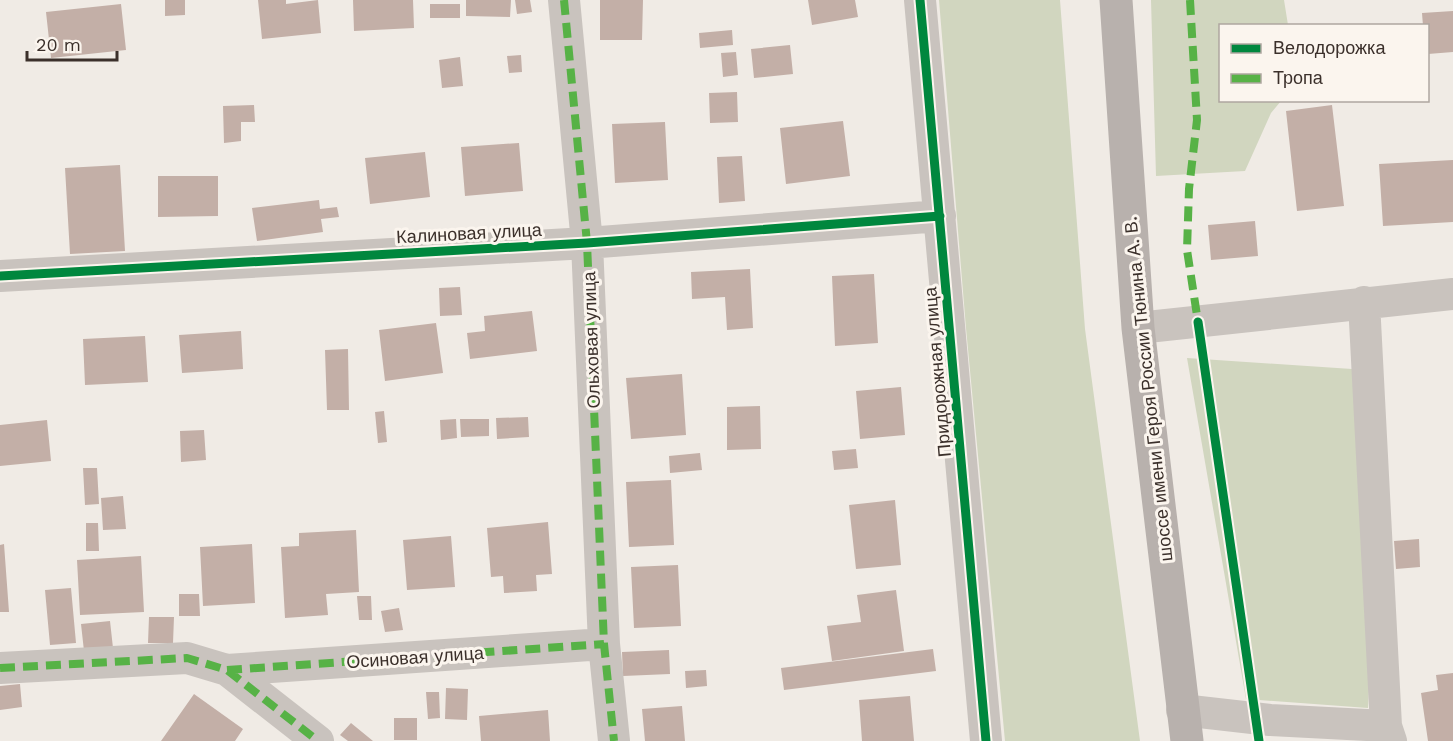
<svg xmlns="http://www.w3.org/2000/svg" width="1453" height="741" viewBox="0 0 1453 741" font-family="'Work Sans',sans-serif">
	<style>
		.green { fill: #d1d6bf }
		.building { fill: #c3afa7 }
		.lines { fill: none; stroke-linecap: round; stroke-linejoin: round }
		.minor { stroke: #c9c3be; stroke-width: 32 }
		.major { stroke: #b8b1ad; stroke-width: 33 }
		.quiet { stroke: #57b246; stroke-width: 8; stroke-dasharray: 15 8; stroke-linecap: butt }
		.cycleway-casing { stroke: #fbf5ee; stroke-width: 13 }
		.cycleway { stroke: #00873e; stroke-width: 9 }
		.labels { text-anchor: middle; dominant-baseline: central; stroke-width: 6; stroke-linejoin: round; paint-order: stroke }
		.street-label { font-size: 18px; fill: #3b302b; stroke: #fbf5ee }
	</style>
	<rect width="100%" height="100%" fill="#f0ebe5"/>
	<!-- green -->
	<path class="green" d="M939 0H1060L1085 329 1140 741H1005L966 328Z
		M1151 0H1284L1288 25 1220 26V100L1281 101 1271 113 1245 171 1156 176Z
		M1187 358 1352 369 1371 642 1368 708 1246 699Z"/>
	<!-- building -->
	<path class="building" d="M165 0H185V15L165 16Z
		M258 0H286V4L318 0 321 33 262 39Z
		M353 0H413L414 28 354 31Z
		M466 0H511L510 17 466 16Z
		M515 0H530L532 12 517 14Z
		M600 0H643L642 40H600Z
		M808 0H855L858 17 812 25Z
		M121 4 126 50 51 58 46 12Z
		M430 4H460V18H430Z
		M1453 11V52L1428 54V26H1423L1422 13Z
		M732 30 733 45 700 48 699 33Z
		M790 45 793 74 754 78 751 49Z
		M736 52 738 75 723 77 721 53Z
		M521 55 522 72 509 73 507 56Z
		M460 57 463 86 442 88 439 60Z
		M737 92 738 122 710 123 709 93Z
		M254 105 255 122H241V141L224 143 223 106Z
		M1332 105 1344 206 1297 211 1286 111Z
		M843 121 850 176 786 184 780 128Z
		M665 122 668 180 615 183 612 124Z
		M519 143 523 191 465 196 461 147Z
		M425 152 430 197 370 204 365 158Z
		M742 156 745 201 719 203 717 157Z
		M1453 160V222L1383 226 1379 164Z
		M120 165 125 251 70 254 65 168Z
		M158 176H218V216L158 217Z
		M319 200 320 209 337 207 339 217 321 219 323 232 257 241 252 208Z
		M1255 221 1258 256 1211 260 1208 225Z
		M750 269 753 328 727 330 725 297 692 299 691 272Z
		M874 274 878 343 835 346 832 276Z
		M460 287 462 315 440 316 439 288Z
		M532 311 537 351 470 359 467 333 485 331 484 316Z
		M436 323 443 373 385 381 379 330Z
		M241 331 243 369 182 373 179 335Z
		M145 336 148 382 85 385 83 339Z
		M348 349 349 410H327L325 350Z
		M682 374 686 435 631 439 626 378Z
		M901 387 905 435 860 439 856 391Z
		M760 406 761 449 727 450V407Z
		M384 411 387 442 378 443 375 412Z
		M528 417 529 437 497 439 496 418Z
		M456 419 457 438 441 440 440 420Z
		M460 419H489V436L461 437Z
		M47 420 51 461 0 466V425Z
		M204 430 206 460 181 462 180 431Z
		M856 449 858 468 834 470 832 451Z
		M700 453 702 470 670 473 669 456Z
		M83 468H97L99 504 85 505Z
		M671 480 674 545 629 547 626 482Z
		M123 496 126 529 103 530 101 498Z
		M895 500 901 565 856 569 849 505Z
		M548 522 552 574 536 575 537 591 504 593 503 576 491 577 487 528Z
		M86 523H98L99 551H86Z
		M356 530 359 592 326 594 328 615 285 618 281 547 299 546V533Z
		M451 536 455 587 407 590 403 540Z
		M1419 539 1420 567 1396 569 1394 541Z
		M4 544 9 612H0V545Z
		M252 544 255 603 203 606 200 547Z
		M141 556 144 612 80 615 77 560Z
		M678 565 681 626 634 628 631 567Z
		M71 588 76 643 50 645 45 590Z
		M896 590 904 651 832 661 827 626 861 622 857 595Z
		M179 594H199L200 616H179Z
		M357 596H371L372 620H359Z
		M399 608 403 630 385 632 381 611Z
		M149 617H174L173 643H148Z
		M110 621 113 648 84 651 81 624Z
		M933 649 936 671 784 690 781 668Z
		M669 650 670 674 623 676 622 652Z
		M706 670 707 686 686 688 685 671Z
		M1453 673V741H1428L1421 693 1438 690 1436 675Z
		M20 684 22 707 0 710V686Z
		M446 688 468 689 467 720 445 719Z
		M426 692H439L440 718 428 719Z
		M194 694 243 729 235 741H161Z
		M910 696 914 741H862L859 700Z
		M682 706 685 741H645L642 709Z
		M548 710 550 741H481L479 716Z
		M394 718H417V740H394Z
		M351 723 373 741H348L340 735Z"/>
	<g class="lines">
		<!-- minor -->
		<path class="minor" d="M564 0 587 243 604 644 614 741
			M920 0 986 741
			M0 276 587 243 940 216
			M1364 302 1386 726 1391 741
			M1138 328 1453 294
			M0 668 187 658 227 670 318 741
			M227 670 604 644
			M1182 710 1270 720 1386 726"/>
		<!-- major -->
		<path class="major" d="M1116 0 1138 328 1187 741"/>
		<!-- quiet -->
		<path class="quiet" d="M564 0 587 243 604 644 614 741
			M1190 0 1197 120 1189 189 1187 250 1198 322
			M0 668 187 658 227 670 318 741
			M227 670 604 644"/>
		<defs>
			<path id="cycleway" d="M920 0 986 741
				M0 276 587 243 940 216
				M1198 322 1259 741"/>
		</defs>
		<!-- cycleway casing -->
		<use href="#cycleway" class="cycleway-casing"/>
		<!-- cycleway -->
		<use href="#cycleway" class="cycleway"/>
	</g>
	<g class="labels">
		<!-- street labels -->
		<g class="street-label">
			<text transform="translate(469 233) rotate(-3)">Калиновая улица</text>
			<text transform="translate(591 340) rotate(-92)">Ольховая улица</text>
			<text transform="translate(937 372) rotate(-95)">Придорожная улица</text>
			<text transform="translate(1148 389) rotate(-96)">шоссе имени Героя России Тюнина А. В.</text>
			<text transform="translate(415 657) rotate(-4)">Осиновая улица</text>
		</g>
	</g>
	<!-- legend -->
	<rect x="1219" y="24" width="210" height="78" fill="#fbf5ee" stroke="#aea6a0" stroke-width="1.5"/>
	<rect x="1231" y="44" width="30" height="9" fill="#00873e" stroke="#aea6a0" stroke-width="1.5"/>
	<text x="1273" y="54" font-size="18" fill="#3b302b">Велодорожка</text>
	<rect x="1231" y="74" width="30" height="9" fill="#57b246" stroke="#aea6a0" stroke-width="1.5"/>
	<text x="1273" y="84" font-size="18" fill="#3b302b">Тропа</text>
	<!-- scale -->
	<path d="M27 51v9h90v-9" fill="none" stroke="#3b302b" stroke-width="3"/>
	<text x="36" y="51" font-size="18" fill="#3b302b" stroke="#fbf5ee" stroke-width="4.5" paint-order="stroke">20 m</text>
</svg>
